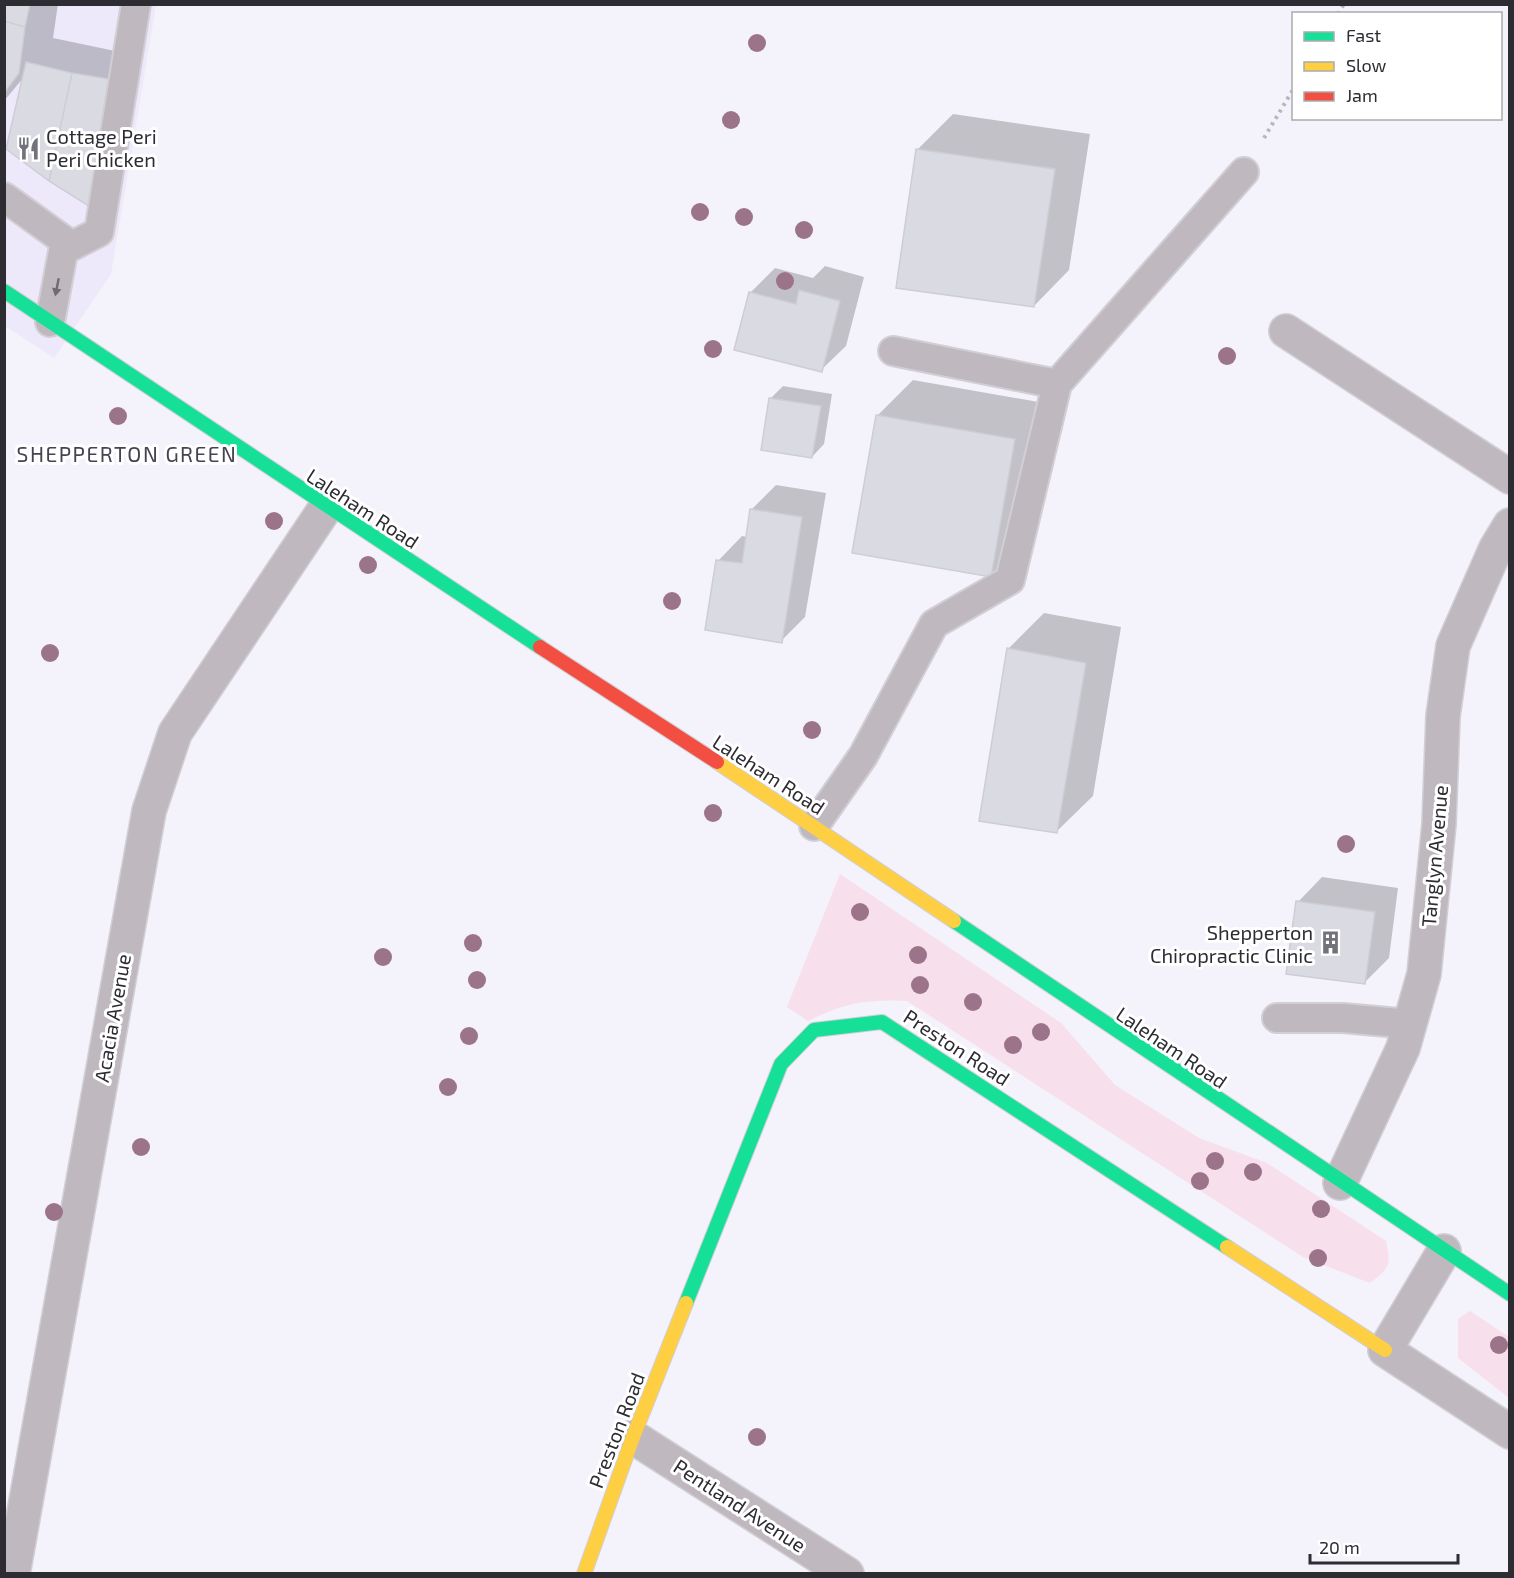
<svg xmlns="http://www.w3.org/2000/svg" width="1514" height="1578" viewBox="0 0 1514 1578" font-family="'Exo 2',sans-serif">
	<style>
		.built { fill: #ede9fb }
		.green { fill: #f7dfeb }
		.shadow { fill: #0003 }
		.building { fill: #dadbe2; stroke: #cdcdd4; stroke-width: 1.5 }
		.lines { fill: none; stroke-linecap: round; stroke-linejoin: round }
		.lane-casing { stroke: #d1cfd5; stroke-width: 32 }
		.street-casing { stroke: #d1cfd5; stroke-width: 36 }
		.fast-casing { stroke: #d1cfd5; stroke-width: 16 }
		.slow-casing { stroke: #d1cfd5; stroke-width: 16 }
		.jam-casing { stroke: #d1cfd5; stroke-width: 16 }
		.path { stroke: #bbb6be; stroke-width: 4; stroke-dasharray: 3 4.5; stroke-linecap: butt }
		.lane { stroke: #bfb8bf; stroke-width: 28 }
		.street { stroke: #bfb8bf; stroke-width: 33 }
		.fast { stroke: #16e098; stroke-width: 14 }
		.slow { stroke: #ffcf43; stroke-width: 14 }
		.jam { stroke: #f24e42; stroke-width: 14 }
		.tree { fill: #9b748a }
		.oneway { fill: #6f6b72 }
		.labels { text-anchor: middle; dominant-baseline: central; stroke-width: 6; stroke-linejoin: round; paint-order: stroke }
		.poi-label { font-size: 20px; fill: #2e2c33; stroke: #fff; text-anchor: start }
		.street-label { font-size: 20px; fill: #2e2c33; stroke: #fff }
		.neighbourhood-label { font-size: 21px; letter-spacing: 1.5px; fill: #464252; stroke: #fff }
	</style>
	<rect width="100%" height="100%" fill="#f4f2fa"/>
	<!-- built -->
	<path class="built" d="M4 5H156L111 274 54 358 5 326Z"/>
	<!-- green -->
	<path class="green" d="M840 874 1061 1023 1115 1085 1199 1138 1267 1163 1386 1241C1391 1265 1390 1268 1370 1283L1303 1257 907 1001C867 999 844 1003 808 1021L787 1007Z
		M1470 1311 1509 1337V1398L1458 1358V1319Z"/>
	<!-- shadow -->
	<path class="shadow" d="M4 4H58L53 38 139 56 116 182 24 77 4 101Z
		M953 114 1090 134 1069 270 1034 306 918 149Z
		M825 266 864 277 846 346 821 370 750 293 775 268 813 278Z
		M913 380 1050 404 1026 540 990 576 877 416Z
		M783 386 832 394 824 444 812 457 771 398Z
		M776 485 826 493 805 617 781 641 718 561 742 536 747 537 752 509Z
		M1044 613 1121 627 1093 796 1057 831 1009 648Z
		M1322 877 1398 888 1389 958 1364 983 1298 902Z"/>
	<!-- building -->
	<path class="building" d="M4 4H30L25 27 4 21Z
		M4 21 25 27 19 73 4 93Z
		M26 62 72 73 49 181 6 149Z
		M72 73 115 80 92 208 49 181Z
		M916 149 1055 169 1034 307 896 288Z
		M799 290 840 301 822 372 734 350 749 292 796 304Z
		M769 398 821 406 812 458 761 450Z
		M876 415 1015 439 991 577 852 553Z
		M750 509 802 517 782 643 705 630 716 560 742 563Z
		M1007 648 1086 663 1057 833 979 821Z
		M1296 901 1375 912 1365 984 1286 974Z"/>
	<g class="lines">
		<defs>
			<path id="lane" d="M4 197 65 241 50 322
				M64 250 99 232 136 4
				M1057 384 1244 172
				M814 826 863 756 934 624 1010 580 1057 384 893 351
				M1277 1018H1343L1410 1024"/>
			<path id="street" d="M1286 331 1510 477
				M1340 1183 1403 1048 1424 974 1439 824 1443 716 1453 646 1496 548 1510 525
				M1444 1251 1385 1350 1510 1432
				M633 1437 847 1574
				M13 1574 149 811 175 733 326 507"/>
			<path id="fast" d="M4 291 540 647
				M954 921 1510 1294
				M686 1303 781 1064 814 1030 882 1022 1227 1247"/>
			<path id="slow" d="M717 762 954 921
				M1227 1247 1385 1350
				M584 1574 633 1437 686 1303"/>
			<path id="jam" d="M540 647 717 762"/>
		</defs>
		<!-- lane casing -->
		<use href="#lane" class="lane-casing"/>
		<!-- street casing -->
		<use href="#street" class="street-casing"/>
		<!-- fast casing -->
		<use href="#fast" class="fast-casing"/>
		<!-- slow casing -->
		<use href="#slow" class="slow-casing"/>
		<!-- jam casing -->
		<use href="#jam" class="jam-casing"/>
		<!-- path -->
		<path class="path" d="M1338 14 1344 4
			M1264 138 1294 88"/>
		<!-- lane -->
		<use href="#lane" class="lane"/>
		<!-- street -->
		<use href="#street" class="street"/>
		<!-- fast -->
		<use href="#fast" class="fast"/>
		<!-- slow -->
		<use href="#slow" class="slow"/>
		<!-- jam -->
		<use href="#jam" class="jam"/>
	</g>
	<!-- trees -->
	<g class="tree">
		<circle cx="757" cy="43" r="9"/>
		<circle cx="731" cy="120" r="9"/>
		<circle cx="700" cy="212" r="9"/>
		<circle cx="744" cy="217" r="9"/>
		<circle cx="804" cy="230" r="9"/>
		<circle cx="785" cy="281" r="9"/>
		<circle cx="713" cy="349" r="9"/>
		<circle cx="1227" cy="356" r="9"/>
		<circle cx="118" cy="416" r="9"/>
		<circle cx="274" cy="521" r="9"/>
		<circle cx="368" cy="565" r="9"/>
		<circle cx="672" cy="601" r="9"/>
		<circle cx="50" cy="653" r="9"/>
		<circle cx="812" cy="730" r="9"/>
		<circle cx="713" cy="813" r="9"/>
		<circle cx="1346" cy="844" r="9"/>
		<circle cx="860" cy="912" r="9"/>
		<circle cx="473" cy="943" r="9"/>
		<circle cx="918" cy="955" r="9"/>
		<circle cx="383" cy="957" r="9"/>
		<circle cx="477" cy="980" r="9"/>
		<circle cx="920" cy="985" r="9"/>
		<circle cx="973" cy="1002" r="9"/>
		<circle cx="1041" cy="1032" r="9"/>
		<circle cx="469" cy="1036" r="9"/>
		<circle cx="1013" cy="1045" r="9"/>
		<circle cx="448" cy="1087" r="9"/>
		<circle cx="141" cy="1147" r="9"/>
		<circle cx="1215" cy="1161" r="9"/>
		<circle cx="1253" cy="1172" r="9"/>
		<circle cx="1200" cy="1181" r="9"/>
		<circle cx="1321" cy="1209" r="9"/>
		<circle cx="54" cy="1212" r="9"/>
		<circle cx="1318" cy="1258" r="9"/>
		<circle cx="1499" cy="1345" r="9"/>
		<circle cx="757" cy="1437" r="9"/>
	</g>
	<!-- one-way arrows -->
	<defs><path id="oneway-solid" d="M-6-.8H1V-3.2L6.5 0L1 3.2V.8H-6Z" transform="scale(1.5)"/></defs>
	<use class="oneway" href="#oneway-solid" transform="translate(57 287) rotate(101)"/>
	<!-- icons -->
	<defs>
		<symbol id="restaurant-bare" viewBox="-9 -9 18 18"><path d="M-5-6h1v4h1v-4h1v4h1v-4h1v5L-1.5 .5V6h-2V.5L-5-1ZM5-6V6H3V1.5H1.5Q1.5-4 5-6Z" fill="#737179" stroke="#fff" stroke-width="2.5" paint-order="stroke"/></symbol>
		<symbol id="building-bare" viewBox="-9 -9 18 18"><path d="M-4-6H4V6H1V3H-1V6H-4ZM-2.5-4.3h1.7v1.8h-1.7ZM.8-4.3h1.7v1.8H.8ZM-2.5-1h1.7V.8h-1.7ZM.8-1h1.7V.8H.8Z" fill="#737179" stroke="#fff" stroke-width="2.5" paint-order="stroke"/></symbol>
	</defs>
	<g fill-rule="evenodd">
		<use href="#restaurant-bare" x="12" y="132" width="33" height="33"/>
		<use href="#building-bare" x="1314" y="926" width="33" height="33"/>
	</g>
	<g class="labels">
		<!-- poi labels -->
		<g class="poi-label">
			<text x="46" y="136">Cottage Peri<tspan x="46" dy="23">Peri Chicken</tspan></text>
			<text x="1313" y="932" text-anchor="end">Shepperton<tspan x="1313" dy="23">Chiropractic Clinic</tspan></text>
		</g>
		<!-- street labels -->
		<g class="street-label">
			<text transform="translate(363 508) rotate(33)">Laleham Road</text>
			<text transform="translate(769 774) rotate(33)">Laleham Road</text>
			<text transform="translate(1434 856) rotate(-85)">Tanglyn Avenue</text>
			<text transform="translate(112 1018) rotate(-80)">Acacia Avenue</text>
			<text transform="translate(957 1047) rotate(33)">Preston Road</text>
			<text transform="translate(1172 1047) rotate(34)">Laleham Road</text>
			<text transform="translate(616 1430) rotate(-69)">Preston Road</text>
			<text transform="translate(740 1505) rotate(33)">Pentland Avenue</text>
		</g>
		<!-- neighbourhood labels -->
		<g class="neighbourhood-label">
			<text x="127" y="453">SHEPPERTON GREEN</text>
		</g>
	</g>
	<!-- border -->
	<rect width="1514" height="1578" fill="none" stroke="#2e2c33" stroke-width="12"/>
	<!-- legend -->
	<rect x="1292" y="12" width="210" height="108" fill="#ffffff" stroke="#ababad" stroke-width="1.5"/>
	<rect x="1304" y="32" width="30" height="9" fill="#16e098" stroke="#ababad" stroke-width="1.5"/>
	<text x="1346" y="42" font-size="18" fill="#2e2c33">Fast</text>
	<rect x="1304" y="62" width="30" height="9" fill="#ffcf43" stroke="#ababad" stroke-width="1.5"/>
	<text x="1346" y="72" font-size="18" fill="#2e2c33">Slow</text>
	<rect x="1304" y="92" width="30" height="9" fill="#f24e42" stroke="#ababad" stroke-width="1.5"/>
	<text x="1346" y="102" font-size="18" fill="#2e2c33">Jam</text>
	<!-- scale -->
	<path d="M1310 1554v9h148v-9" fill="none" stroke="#2e2c33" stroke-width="3"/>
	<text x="1319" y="1554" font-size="18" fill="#2e2c33" stroke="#ffffff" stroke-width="4.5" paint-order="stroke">20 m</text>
</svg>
